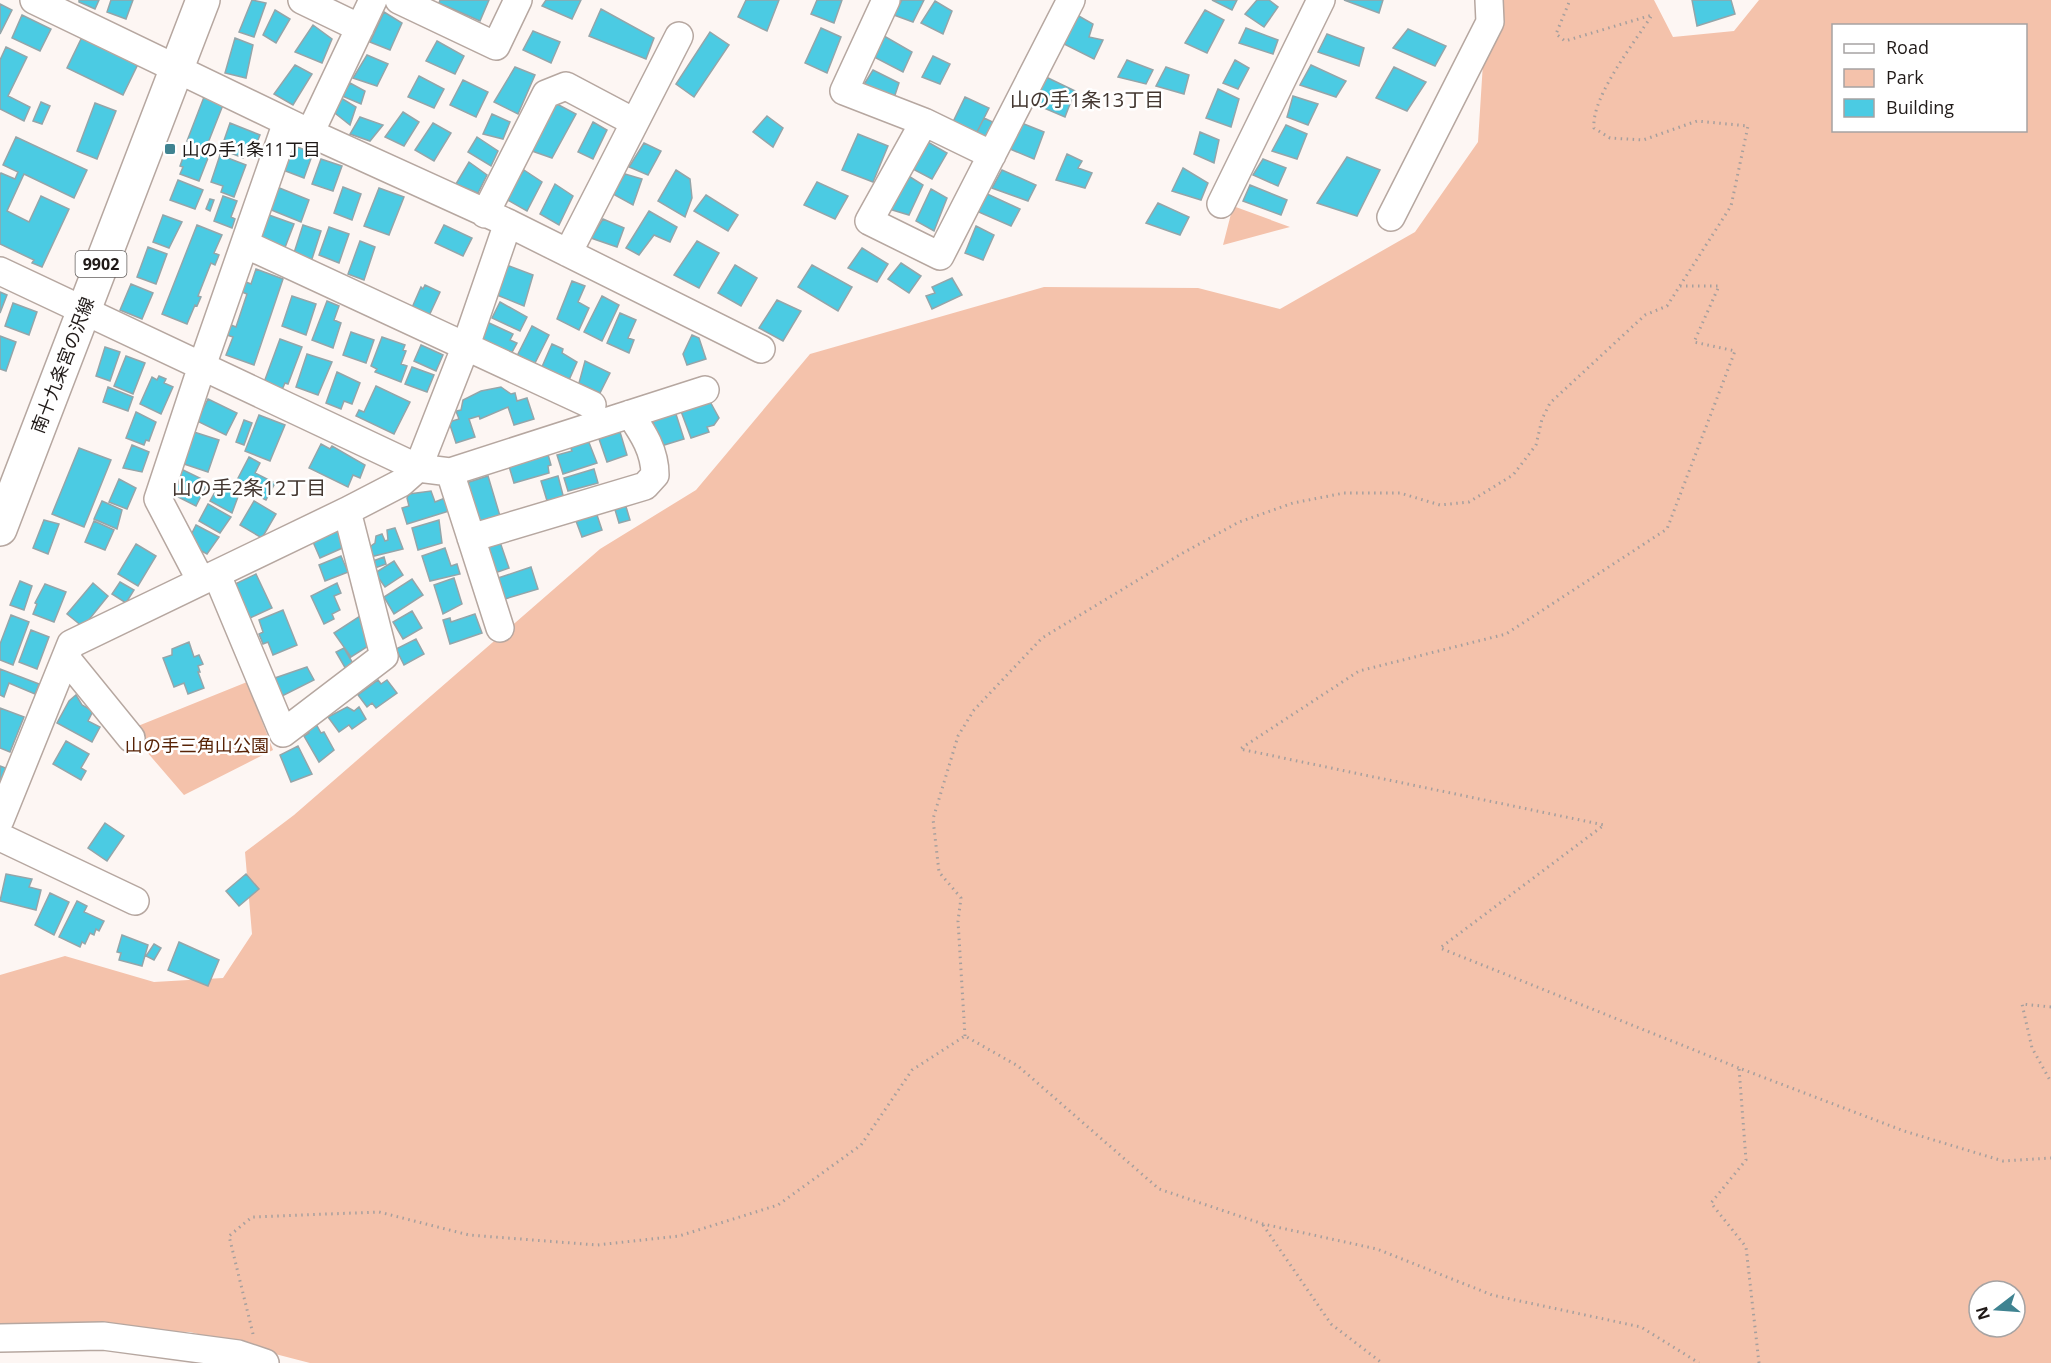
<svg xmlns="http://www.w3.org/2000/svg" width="2051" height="1363" viewBox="0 0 2051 1363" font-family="'Open Sans','Noto Sans JP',sans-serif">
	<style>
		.green { fill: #f4c2ab; fill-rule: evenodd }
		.building { fill: #4bcbe3; stroke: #94a5a9; stroke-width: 1.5 }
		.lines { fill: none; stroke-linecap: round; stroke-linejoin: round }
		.minor-casing { stroke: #b6a7a0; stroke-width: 30 }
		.major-casing { stroke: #b6a7a0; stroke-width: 36 }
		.path { stroke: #a69f9d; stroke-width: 3; stroke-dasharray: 1.5 4.5; stroke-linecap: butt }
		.minor { stroke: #fff; stroke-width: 27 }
		.major { stroke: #fff; stroke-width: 33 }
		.poi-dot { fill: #3f8391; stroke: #fff; stroke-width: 2 }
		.labels { text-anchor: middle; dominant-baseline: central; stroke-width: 5; stroke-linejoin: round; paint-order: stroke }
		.shield { fill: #fff; stroke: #635f5d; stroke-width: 1.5 }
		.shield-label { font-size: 16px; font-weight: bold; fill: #201a18 }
		.poi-label { font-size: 18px; fill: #201a18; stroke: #fff; text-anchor: start }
		.street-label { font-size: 18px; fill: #201a18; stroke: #fff }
		.park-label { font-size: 18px; fill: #582306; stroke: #fff }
		.neighbourhood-label { font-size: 20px; fill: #433731; stroke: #fff }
	</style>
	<rect width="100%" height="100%" fill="#fdf6f3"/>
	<!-- green -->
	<path class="green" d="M1497 0H1654L1673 37 1734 31 1759 0H2051V1363H310L190 1332 0 1328V975L65 956 154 982 223 978 252 934 245 852 294 815 600 549 696 490 810 354 1044 287 1198 288 1280 309 1415 232 1478 142 1484 47ZM1834 26H2026V130H1834ZM1979 1291H2015V1327H1979Z
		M1233 206 1290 227 1223 245Z
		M247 682 273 750 184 795 128 730Z"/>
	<!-- building -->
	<path class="building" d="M79 0H99L95 9 79 2Z
		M111 0H133L126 19 107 12Z
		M252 0 266 3 254 37 239 32Z
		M440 0H489L480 21 439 3Z
		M546 0H581L572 19 542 6Z
		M746 0H779L767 31 738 17Z
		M817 0H842L834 23 811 14Z
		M902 0H924L913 22 894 15Z
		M1212 0H1237L1232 10Z
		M1257 0H1269L1278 7 1264 27 1245 14Z
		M1344 0H1383L1379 13Z
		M1692 0H1731L1735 14 1697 26Z
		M935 1 952 11 943 34 921 23Z
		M0 4 12 10 0 34Z
		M601 9 654 38 646 59 589 36Z
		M275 10 290 19 276 43 263 35Z
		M1205 10 1224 20 1207 53 1185 43Z
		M384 12 402 23 390 50 370 42Z
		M22 15 51 29 40 51 12 38Z
		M1077 15 1093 24 1089 37 1103 40 1094 59 1062 43Z
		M313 25 332 39 322 63 295 52Z
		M821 28 841 37 827 73 805 63Z
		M1246 28 1278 40 1273 54 1239 43Z
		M1408 29 1446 46 1435 66 1393 48Z
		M533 31 560 42 551 63 523 50Z
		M710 32 729 45 694 97 676 84Z
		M1327 34 1364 48 1359 66 1318 52Z
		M83 35 139 62 123 95 67 68Z
		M884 36 912 52 903 72 874 57Z
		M235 38 253 45 246 78 225 73Z
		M437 41 464 56 455 74 426 61Z
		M6 47 27 57 8 96 30 107 24 121 0 109V60Z
		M367 55 388 64 377 86 353 78Z
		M933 56 950 64 940 84 922 77Z
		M1127 60 1153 70 1146 84 1118 77Z
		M1235 60 1249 68 1238 89 1223 83Z
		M295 65 312 74 293 105 274 94Z
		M1311 65 1346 81 1336 97 1300 85Z
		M515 67 535 75 518 114 494 102Z
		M1166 67 1189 75 1184 94 1156 86Z
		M1394 67 1426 82 1407 111 1376 98Z
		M873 70 899 83 894 98 863 86Z
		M419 76 444 89 434 108 408 97Z
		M1046 77 1075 91 1065 117 1032 103Z
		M463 80 488 92 476 117 450 105Z
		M350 83 365 91 361 104 342 96Z
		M1218 89 1239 99 1231 127 1206 118Z
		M1293 96 1318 104 1308 125 1287 117Z
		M204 97 223 105 206 148 187 141Z
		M965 97 989 108 975 136 952 124Z
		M341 98 356 107 350 125 331 110Z
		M41 102 50 106 42 124 33 121Z
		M95 103 116 111 97 159 77 151Z
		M555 103 576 114 552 158 532 151Z
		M403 112 419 122 404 146 385 137Z
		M492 114 510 122 503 139 483 134Z
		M767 116 783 128 773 147 753 132Z
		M360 117 383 125 370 141 350 134Z
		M984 118 999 125 990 143 975 136Z
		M593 122 607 130 593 159 578 152Z
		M1019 122 1044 132 1034 159 1005 147Z
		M230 123 260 135 252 155 245 152 243 158 221 149Z
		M433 123 451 133 434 161 415 150Z
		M1286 125 1307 134 1297 159 1272 151Z
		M1200 132 1219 140 1214 163 1194 154Z
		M858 134 888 146 873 182 842 170Z
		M16 137 87 170 74 198 24 174 7 211 29 222 41 196 69 209 42 267 32 263 34 260 0 244V175L1 173 15 179 18 172 3 165Z
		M477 137 498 151 491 166 468 152Z
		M926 141 947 153 932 179 909 167Z
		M644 143 661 151 648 175 629 167Z
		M292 145 313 153 304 178 283 170Z
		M191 146 210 153 199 181 180 174 183 167 180 166 185 152 188 153Z
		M1067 154 1082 161 1078 168 1092 173 1085 188 1056 180Z
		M220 155 246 165 234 197 221 192 223 186 211 182Z
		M1347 157 1380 170 1357 216 1317 203Z
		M321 159 342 166 333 191 312 184Z
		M1263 159 1286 168 1278 186 1253 175Z
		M469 162 487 175 478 193 456 184Z
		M1183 168 1208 183 1201 200 1172 191Z
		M524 170 542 182 527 211 504 198Z
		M676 170 690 179 692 198 685 217 658 201Z
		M1002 170 1036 185 1028 201 992 188Z
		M625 174 642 179 633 205 613 194Z
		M907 175 923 185 909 215 889 209Z
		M178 180 203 190 195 209 170 200Z
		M817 182 848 196 835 219 804 205Z
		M555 184 573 196 559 225 540 214Z
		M1250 185 1287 200 1281 215 1243 201Z
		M277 187 309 200 301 222 269 209Z
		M343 187 361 194 352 220 334 213Z
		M379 188 404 197 389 235 364 226Z
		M931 189 947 198 934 231 916 221Z
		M985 193 1020 209 1011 226 974 210Z
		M706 195 738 215 728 231 694 211Z
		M223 196 237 201 231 217 235 219 232 228 214 221Z
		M210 199 214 200 210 211 206 209Z
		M1158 203 1189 217 1180 235 1146 223Z
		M649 211 677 227 670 242 654 235 639 255 626 248Z
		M163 215 182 222 169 248 153 242Z
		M269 215 294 224 284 250 259 241Z
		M603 219 624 228 617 247 591 238Z
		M197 225 222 235 214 253 219 255 215 265 211 263 198 296 201 297 197 306 195 305 187 324 162 314Z
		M303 225 321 231 311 262 293 256Z
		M444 225 472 238 463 256 435 243Z
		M976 226 994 235 983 260 965 253Z
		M329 227 349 234 339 263 319 255Z
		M360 241 375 247 364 280 348 274Z
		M697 241 719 253 699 288 674 275Z
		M148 247 167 254 156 284 137 277Z
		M862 248 888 264 877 282 848 268Z
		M901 263 921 276 909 293 888 279Z
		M504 264 533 275 524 306 492 293Z
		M735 265 757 278 741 306 718 293Z
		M812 265 852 287 838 311 798 287Z
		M256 269 283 279 254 365 226 355 233 337 227 335 231 325 236 327 247 294 242 292 246 282 251 284Z
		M952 278 962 295 932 309 926 296 935 293 932 287Z
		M572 281 585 286 578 302 589 308 579 330 557 319Z
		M131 284 153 293 142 319 120 310Z
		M425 285 440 292 428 318 411 310 421 287 423 289Z
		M0 292 7 295 0 313Z
		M292 296 316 304 306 335 282 326Z
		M602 296 619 305 602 341 584 332Z
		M777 300 801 311 783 341 759 328Z
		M327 301 339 306 334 320 341 323 333 348 312 340Z
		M500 302 527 317 520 331 492 318Z
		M13 303 37 312 29 335 5 326Z
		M620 313 636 320 628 338 634 340 629 353 607 343Z
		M487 322 513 334 510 340 517 343 511 354 479 339Z
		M532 326 549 335 533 367 516 358Z
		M351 332 374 340 366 363 343 355Z
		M692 335 699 338 706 359 687 365 683 354Z
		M0 336 16 342 6 371 0 369Z
		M382 337 405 345 403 350 406 351 401 364 407 366 401 382 375 372 377 369 371 366Z
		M280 339 302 347 288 384 285 383 281 392 263 385Z
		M552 344 563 349 562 353 577 362 569 380 541 369Z
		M421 345 443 355 436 371 414 361Z
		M105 347 120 352 110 381 96 376Z
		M307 354 332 362 318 395 296 387Z
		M126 356 145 363 133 394 114 386Z
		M585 361 610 373 600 393 579 383Z
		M412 367 434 375 427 392 405 384Z
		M337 372 360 383 352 404 344 401 341 409 326 403Z
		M159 376 166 379 164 383 173 387 161 414 140 404 152 377 157 380Z
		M376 386 410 402 394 434 356 416 359 410 364 412Z
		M108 387 133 397 128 411 103 402Z
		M501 387 511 394 515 393 517 401 527 398 534 419 514 425 508 407 480 419 479 416 469 419 475 437 456 443 449 422 459 419 456 411 461 410 463 400 481 391Z
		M707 396 719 418 714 425 707 427 709 432 691 438 679 406Z
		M208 399 237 413 226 435 197 421Z
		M674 408 684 439 661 446 651 416Z
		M136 412 156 422 149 441 146 440 144 445 126 438Z
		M259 415 285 425 270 461 245 451Z
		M244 420 252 423 244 445 236 442Z
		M194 432 219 440 208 472 184 464Z
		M620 432 627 455 607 462 599 439Z
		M588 440 597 463 563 474 557 455 572 451 570 446Z
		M321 444 330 449 332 446 365 465 360 478 353 475 348 487 309 468Z
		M132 445 149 452 142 472 123 468Z
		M79 448 111 460 84 527 52 514Z
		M547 451 551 465 548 466 549 473 514 483 508 463Z
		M249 457 260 463 255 473 275 483 266 500 235 484Z
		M179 468 208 482 196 506 176 496 178 492 169 488Z
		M594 469 598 483 568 491 564 478Z
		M488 476 500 516 479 523 460 485Z
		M558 476 564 499 548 504 541 481Z
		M119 479 136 488 127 509 109 502Z
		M220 483 239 494 232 513 210 501Z
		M431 491 435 502 445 498 449 511 407 524 402 508 409 506 407 498 409 494Z
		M624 500 630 520 619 523 613 503Z
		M102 501 122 510 117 529 94 519Z
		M254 501 276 514 262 538 240 525Z
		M208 504 231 517 220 533 199 521Z
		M594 506 602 530 582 537 573 513Z
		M44 520 59 524 48 554 33 548Z
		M439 520 442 543 418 550 412 528Z
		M94 521 114 530 105 550 85 542Z
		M196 525 219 537 207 554 187 543Z
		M395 528 403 549 370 557 368 548 375 543 376 536 382 534 385 541 388 540 387 530Z
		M340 530 347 546 320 558 313 542Z
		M500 542 509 568 489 575 480 549Z
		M136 544 156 556 138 586 118 574Z
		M445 548 451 566 457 564 460 574 430 581 422 556Z
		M341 556 348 572 325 581 319 565Z
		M384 557 386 564 372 569 370 562Z
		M394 561 403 575 385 587 375 573Z
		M531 567 538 589 505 599 498 578Z
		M256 574 272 608 250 618 235 584Z
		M454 578 462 604 443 614 434 585Z
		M412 579 423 595 394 614 384 597Z
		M20 581 32 586 24 610 10 605Z
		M120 582 134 590 126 603 112 594Z
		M93 583 108 596 83 627 67 614Z
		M337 583 341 593 334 596 340 610 332 614 334 619 324 624 311 596Z
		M45 584 66 592 54 622 33 614 37 604 35 603Z
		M283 610 297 645 273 655 268 642 263 644 259 634 263 632 259 620Z
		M412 611 422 628 403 639 393 622Z
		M475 614 482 633 450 644 443 620 450 618 451 622Z
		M11 615 29 622 13 665 0 660V644Z
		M360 616 373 643 351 657 334 633Z
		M31 630 49 637 37 669 19 662Z
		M416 639 424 654 404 665 396 649Z
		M189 642 194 657 199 655 203 664 198 666 200 672H198L204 688 188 694 184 683 174 687 163 658 172 655V649Z
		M344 648 355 667 347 671 336 652Z
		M307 667 314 680 282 696 272 679Z
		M0 669 39 684 35 694 9 683 4 697 0 695Z
		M378 680 381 684 387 680 397 693 376 708 372 703 367 707 358 695Z
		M76 695 82 705 93 711 88 721 100 727 92 742 57 723 69 701Z
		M347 707 354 711 359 707 366 719 352 729 349 725 339 732 328 717Z
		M0 708 24 717 10 752 0 748Z
		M315 722 321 733 324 732 334 750 319 762 304 736 309 733 306 728Z
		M66 741 89 754 81 768 86 771 81 780 53 764Z
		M298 746 312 774 291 782 280 755Z
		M0 766 8 769 4 781 0 780Z
		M105 823 124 836 107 861 88 848Z
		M6 874 32 879 29 887 41 890 36 910 0 901Z
		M246 874 259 889 239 906 226 891Z
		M50 893 69 902 54 935 35 925Z
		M77 901 87 906 84 912 104 921 99 931 96 929 94 935 90 933 85 944 82 942 80 947 59 937Z
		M122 935 148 945 142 966 119 960 121 953 117 952Z
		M179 942 219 960 208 986 168 970Z
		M154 944 161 948 154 960 146 956Z"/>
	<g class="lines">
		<defs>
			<path id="minor" d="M34 0 310 133 508 223 761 349
				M302 0 360 28
				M399 0 496 46 518 0
				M886 0 844 91 924 122 992 155
				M924 122 869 221 940 256 1071 0
				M310 133 373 0
				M1221 204 1321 0
				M485 214 546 94 566 86 634 122
				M1391 217 1490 22 1489 0
				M245 244 592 405
				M568 253 679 36
				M0 271 418 468 465 348 508 223
				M450 472 500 628
				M471 538 645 486 655 475C655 451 643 433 630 414
				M217 575 283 733 384 656 347 511
				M201 581 158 499 202 366 287 122
				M66 658 131 738
				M0 820 71 644 347 511 401 483 418 468 450 472 705 390
				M0 837 135 901
				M0 1338 103 1336 238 1354 265 1363"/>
			<path id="major" d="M0 529 203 0"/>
		</defs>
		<!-- minor casing -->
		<use href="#minor" class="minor-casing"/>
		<!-- major casing -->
		<use href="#major" class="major-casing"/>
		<!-- path -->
		<path class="path" d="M1680 286H1719L1694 342 1735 351 1667 529 1506 634 1359 671 1240 749 1604 825 1440 948 1739 1068
			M2051 1007 2022 1004 2032 1048 2051 1082
			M965 1036 958 921 961 898 939 872 933 819 958 736 974 710 1042 638 1181 554 1239 522 1293 503 1344 493H1400L1440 505 1469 502 1513 475 1536 445 1542 419 1550 403 1645 315 1667 306 1731 206 1748 126 1697 121 1643 140 1610 138 1594 128C1591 97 1635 42 1652 15L1565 41 1556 34 1570 0
			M1263 1225 1331 1324 1382 1363
			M253 1334 229 1236 252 1217 379 1212 469 1235 597 1245 679 1236 778 1205 861 1145 912 1070 965 1036 1018 1066 1159 1189 1263 1224 1377 1249 1492 1295 1641 1327 1699 1363
			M1759 1363 1746 1247 1711 1203 1746 1160 1739 1068 1904 1131 2003 1161 2051 1158"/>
		<!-- minor -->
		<use href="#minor" class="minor"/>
		<!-- major -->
		<use href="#major" class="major"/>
	</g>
	<!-- markers -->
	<rect class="poi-dot" x="164" y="143" width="12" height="12" rx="3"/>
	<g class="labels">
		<!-- shield labels -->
		<rect class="shield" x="75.5" y="251" width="51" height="26" rx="4.5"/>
		<g class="shield-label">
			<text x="101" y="264">9902</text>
		</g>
		<!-- poi labels -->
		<g class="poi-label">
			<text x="182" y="149">山の手1条11丁目</text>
		</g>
		<!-- street labels -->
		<g class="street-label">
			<text transform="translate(62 365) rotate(-69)">南十九条宮の沢線</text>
		</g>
		<!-- park labels -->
		<g class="park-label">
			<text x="197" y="745">山の手三角山公園</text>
		</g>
		<!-- neighbourhood labels -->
		<g class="neighbourhood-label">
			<text x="1087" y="99">山の手1条13丁目</text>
			<text x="249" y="487">山の手2条12丁目</text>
		</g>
	</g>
	<!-- legend -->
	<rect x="1832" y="24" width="195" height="108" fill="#ffffff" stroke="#a6a3a3" stroke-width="1.5"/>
	<rect x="1844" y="44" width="30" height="9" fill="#ffffff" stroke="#a6a3a3" stroke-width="1.5"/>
	<text x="1886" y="54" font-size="18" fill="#201a18">Road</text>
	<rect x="1844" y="69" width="30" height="18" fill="#f4c2ab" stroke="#a6a3a3" stroke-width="1.5"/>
	<text x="1886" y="84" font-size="18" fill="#201a18">Park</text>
	<rect x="1844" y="99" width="30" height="18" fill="#4bcbe3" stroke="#a6a3a3" stroke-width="1.5"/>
	<text x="1886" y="114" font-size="18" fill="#201a18">Building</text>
	<!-- north arrow -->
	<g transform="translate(1997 1309) rotate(253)"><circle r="28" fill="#ffffff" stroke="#a6a3a3" stroke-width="1.5"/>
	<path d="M0-4.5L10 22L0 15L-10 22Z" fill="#3f8391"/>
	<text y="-9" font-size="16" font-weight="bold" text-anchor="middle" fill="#201a18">N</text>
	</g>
</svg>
